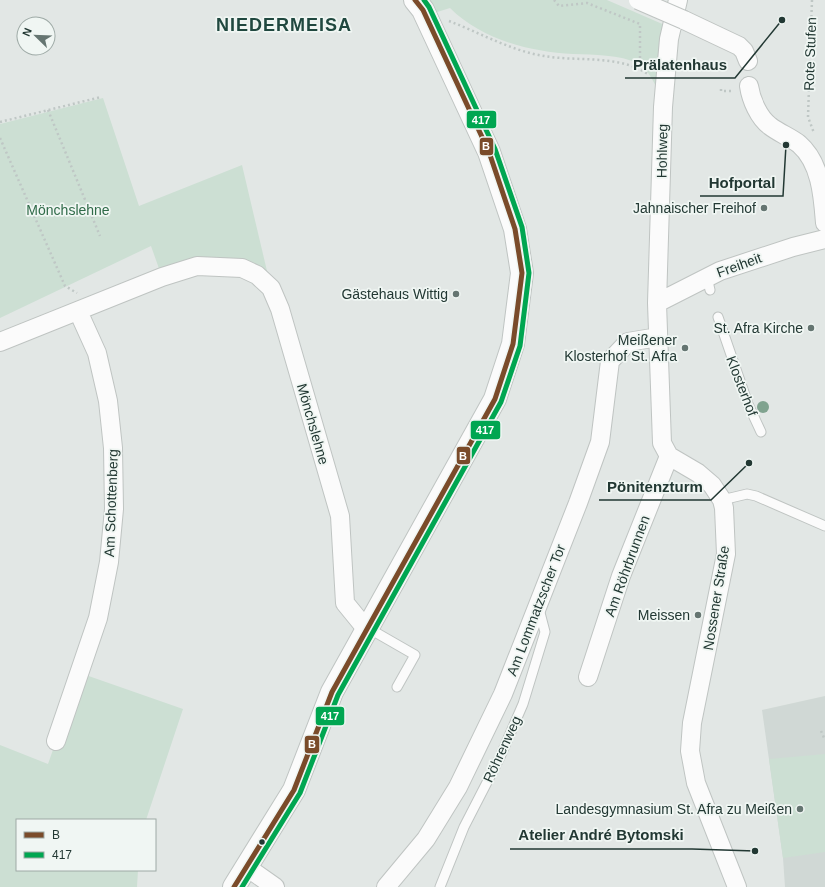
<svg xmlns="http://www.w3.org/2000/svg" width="825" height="887" viewBox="0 0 825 887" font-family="Arial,sans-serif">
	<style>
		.built { fill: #d0d8d5 }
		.green { fill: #ccdfd3 }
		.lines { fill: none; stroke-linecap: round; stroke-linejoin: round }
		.service-casing { stroke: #bfc4c2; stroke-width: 11 }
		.minor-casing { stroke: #bfc4c2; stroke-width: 20 }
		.tertiary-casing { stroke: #bfc4c2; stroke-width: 24 }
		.path { stroke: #bfc7c5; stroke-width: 2.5; stroke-dasharray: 2 3; stroke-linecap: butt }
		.service { stroke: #fbfbfb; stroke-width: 9 }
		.minor { stroke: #fbfbfb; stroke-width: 18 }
		.tertiary { stroke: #fbfbfb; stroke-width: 22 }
		.minor-bridge-casing { stroke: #bfc4c2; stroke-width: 20; stroke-linecap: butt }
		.minor-bridge { stroke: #fbfbfb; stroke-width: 18 }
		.bus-1-casing { stroke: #f0f6f3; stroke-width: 8 }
		.bus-2-casing { stroke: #f0f6f3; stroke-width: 8 }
		.bus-1 { stroke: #7a4b2a; stroke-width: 5 }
		.bus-2 { stroke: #00a651; stroke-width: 5 }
		.tree { fill: #80a38f }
		.poi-dot { fill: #657571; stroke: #f0f6f3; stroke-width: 1.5 }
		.bus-dot { fill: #223833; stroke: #f0f6f3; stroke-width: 1.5 }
		.labels { text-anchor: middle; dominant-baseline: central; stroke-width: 3.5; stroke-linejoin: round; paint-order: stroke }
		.street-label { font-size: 14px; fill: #223833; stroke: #f0f6f3 }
		.poi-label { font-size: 14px; fill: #223833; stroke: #f0f6f3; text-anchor: end }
		.park-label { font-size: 14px; fill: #306b49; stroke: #f0f6f3 }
		.district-label { font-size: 18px; font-weight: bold; letter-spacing: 1px; fill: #20483f; stroke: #f0f6f3 }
		.leader { fill: none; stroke: #223833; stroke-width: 1.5 }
		.callout-dot { fill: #223833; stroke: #f0f6f3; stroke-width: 1.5 }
		.callout-label { font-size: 15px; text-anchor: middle; font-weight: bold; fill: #223833; stroke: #f0f6f3; stroke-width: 3.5; stroke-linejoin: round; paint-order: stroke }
		.line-badge { stroke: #f0f6f3; stroke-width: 1.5 }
		.badge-label { font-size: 11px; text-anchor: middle; font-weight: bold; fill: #fff }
	</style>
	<rect width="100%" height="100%" fill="#e2e7e5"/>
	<!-- built -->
	<path class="built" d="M825 696V887H785L783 858 762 710Z"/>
	<!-- green -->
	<path class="green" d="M426 0H607L667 26 658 91C654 82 647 68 639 64 619 54 594 55 573 54 529 52 481 39 450 8L434 13Z
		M103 98 139 206 242 165 271 288 242 268 162 277 151 246 0 318V124Z
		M80 673 183 709 146 820H17V870H138L137 887H0V745L48 764Z
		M825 754V852L783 858 769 759Z"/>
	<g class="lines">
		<defs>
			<path id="service" d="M707 277 710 290
				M718 317 748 404 761 432
				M722 500 747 494 756 496 825 526
				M368 628 415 655 397 687
				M440 887 464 827 500 757 523 704 545 632 539 609"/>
			<path id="minor" d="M678 0 669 39 663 107 657 303 662 443 669 456 698 473 712 485 722 500 724 508 726 554 692 723 690 751 696 783 737 887
				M684 20 739 46 744 51 748 61
				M749 86C751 100 759 118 770 126 779 133 790 137 799 144 821 163 823 197 825 223
				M657 303 720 271 793 247 825 239
				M0 342 162 277 197 266 242 268 257 275 271 288 280 309 340 516 345 603 367 630
				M588 677 621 576 669 456
				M56 741 98 618 109 562 114 509 113 448 108 401 97 353 78 311
				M248 868 275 887
				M386 887 426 839 458 787 503 694 578 503 600 442 610 361 628 342 658 337"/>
			<path id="tertiary" d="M234 887 294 790 332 692 495 399 513 344 522 273 515 229 489 152 423 10 415 0"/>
		</defs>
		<!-- service casing -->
		<use href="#service" class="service-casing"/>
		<!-- minor casing -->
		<use href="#minor" class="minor-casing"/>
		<!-- tertiary casing -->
		<use href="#tertiary" class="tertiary-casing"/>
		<!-- path -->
		<path class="path" d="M554 0 559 6 587 3 640 24V68
			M812 0 808 117 814 133
			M449 21C480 33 512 51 544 56 578 62 620 54 649 75
			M721 89V91H732
			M48 110 100 236
			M0 122 101 97
			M0 138 65 286 77 293
			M821 731 825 740"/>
		<!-- service -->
		<use href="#service" class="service"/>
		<!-- minor -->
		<use href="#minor" class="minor"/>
		<!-- tertiary -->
		<use href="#tertiary" class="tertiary"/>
		<defs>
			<path id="minor-bridge" d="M638 0 684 20"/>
		</defs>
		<!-- minor-bridge casing -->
		<use href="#minor-bridge" class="minor-bridge-casing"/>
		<!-- minor-bridge -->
		<use href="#minor-bridge" class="minor-bridge"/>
		<defs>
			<path id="bus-1" d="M234 887 294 790 332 692 495 399 513 344 522 273 515 229 489 152 423 10 415 0"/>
			<path id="bus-2" d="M242 887 300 793 338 695 501 402 520 346 529 273 522 227 495 149 429 7 424 0"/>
		</defs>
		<!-- bus-1 casing -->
		<use href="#bus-1" class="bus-1-casing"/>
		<!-- bus-2 casing -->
		<use href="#bus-2" class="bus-2-casing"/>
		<!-- bus-1 -->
		<use href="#bus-1" class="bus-1"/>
		<!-- bus-2 -->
		<use href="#bus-2" class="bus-2"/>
	</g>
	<!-- trees -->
	<circle class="tree" cx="763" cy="407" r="6"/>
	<!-- markers -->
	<g class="poi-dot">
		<circle cx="764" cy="208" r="4"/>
		<circle cx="456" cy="294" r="4"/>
		<circle cx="811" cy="328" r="4"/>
		<circle cx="685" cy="348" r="4"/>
		<circle cx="698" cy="615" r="4"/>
		<circle cx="800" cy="809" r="4"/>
	</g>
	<circle class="bus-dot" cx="262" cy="842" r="3.5"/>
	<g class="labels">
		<!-- street labels -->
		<g class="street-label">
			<text transform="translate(810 54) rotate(-88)">Rote Stufen</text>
			<text transform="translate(662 151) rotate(-89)">Hohlweg</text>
			<text transform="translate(739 265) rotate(-20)">Freiheit</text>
			<text transform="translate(742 386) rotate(69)">Klosterhof</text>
			<text transform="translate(313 424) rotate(74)">Mönchslehne</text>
			<text transform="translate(111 503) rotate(-88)">Am Schottenberg</text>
			<text transform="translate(627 566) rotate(-70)">Am Röhrbrunnen</text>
			<text transform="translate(716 598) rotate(-81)">Nossener Straße</text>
			<text transform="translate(536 610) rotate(-69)">Am Lommatzscher Tor</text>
			<text transform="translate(502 749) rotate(-65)">Röhrenweg</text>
		</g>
		<!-- poi labels -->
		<g class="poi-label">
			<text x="756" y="208">Jahnaischer Freihof</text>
			<text x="448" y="294">Gästehaus Wittig</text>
			<text x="803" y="328">St. Afra Kirche</text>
			<text x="677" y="340">Meißener<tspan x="677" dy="16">Klosterhof St. Afra</tspan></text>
			<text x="690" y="615">Meissen</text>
			<text x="792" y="809">Landesgymnasium St. Afra zu Meißen</text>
		</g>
		<!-- park labels -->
		<g class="park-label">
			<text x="68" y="210">Mönchslehne</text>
		</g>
		<!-- district labels -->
		<g class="district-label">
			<text x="284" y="25">NIEDERMEISA</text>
		</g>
	</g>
	<!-- callouts -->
	<path class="leader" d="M782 20L735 78H625M786 145L783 196H700M749 463L711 500H599M755 851L692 849H510"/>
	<g class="callout-dot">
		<circle cx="782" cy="20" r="4"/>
		<circle cx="786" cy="145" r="4"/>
		<circle cx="749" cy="463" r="4"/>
		<circle cx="755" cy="851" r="4"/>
	</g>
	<g class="callout-label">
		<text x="680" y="70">Prälatenhaus</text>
		<text x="742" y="188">Hofportal</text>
		<text x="655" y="492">Pönitenzturm</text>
		<text x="601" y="840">Atelier André Bytomski</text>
	</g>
	<g class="line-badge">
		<rect x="466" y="110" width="31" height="19" rx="4" fill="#00a651"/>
		<rect x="479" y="137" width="15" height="19" rx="4" fill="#7a4b2a"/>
		<rect x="470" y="420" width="31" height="20" rx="4" fill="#00a651"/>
		<rect x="456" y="446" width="15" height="19" rx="4" fill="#7a4b2a"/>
		<rect x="315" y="706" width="30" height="20" rx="4" fill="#00a651"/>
		<rect x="304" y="735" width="16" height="19" rx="4" fill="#7a4b2a"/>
	</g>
	<g class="badge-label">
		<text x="481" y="124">417</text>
		<text x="486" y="150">B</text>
		<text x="485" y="434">417</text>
		<text x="463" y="460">B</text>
		<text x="330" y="720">417</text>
		<text x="312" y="748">B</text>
	</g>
	<!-- legend -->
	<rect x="16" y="819" width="140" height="52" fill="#f0f6f3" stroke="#9eaaa6"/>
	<rect x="24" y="832" width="20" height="6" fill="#7a4b2a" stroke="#9eaaa6"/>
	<text x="52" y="839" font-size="12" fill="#223833">B</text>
	<rect x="24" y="852" width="20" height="6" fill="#00a651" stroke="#9eaaa6"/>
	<text x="52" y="859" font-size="12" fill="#223833">417</text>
	<!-- north arrow -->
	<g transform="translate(36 36) rotate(293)"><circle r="19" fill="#f0f6f3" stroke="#9eaaa6"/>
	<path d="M0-3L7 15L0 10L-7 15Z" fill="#657571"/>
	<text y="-6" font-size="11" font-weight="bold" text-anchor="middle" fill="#223833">N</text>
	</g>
</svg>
